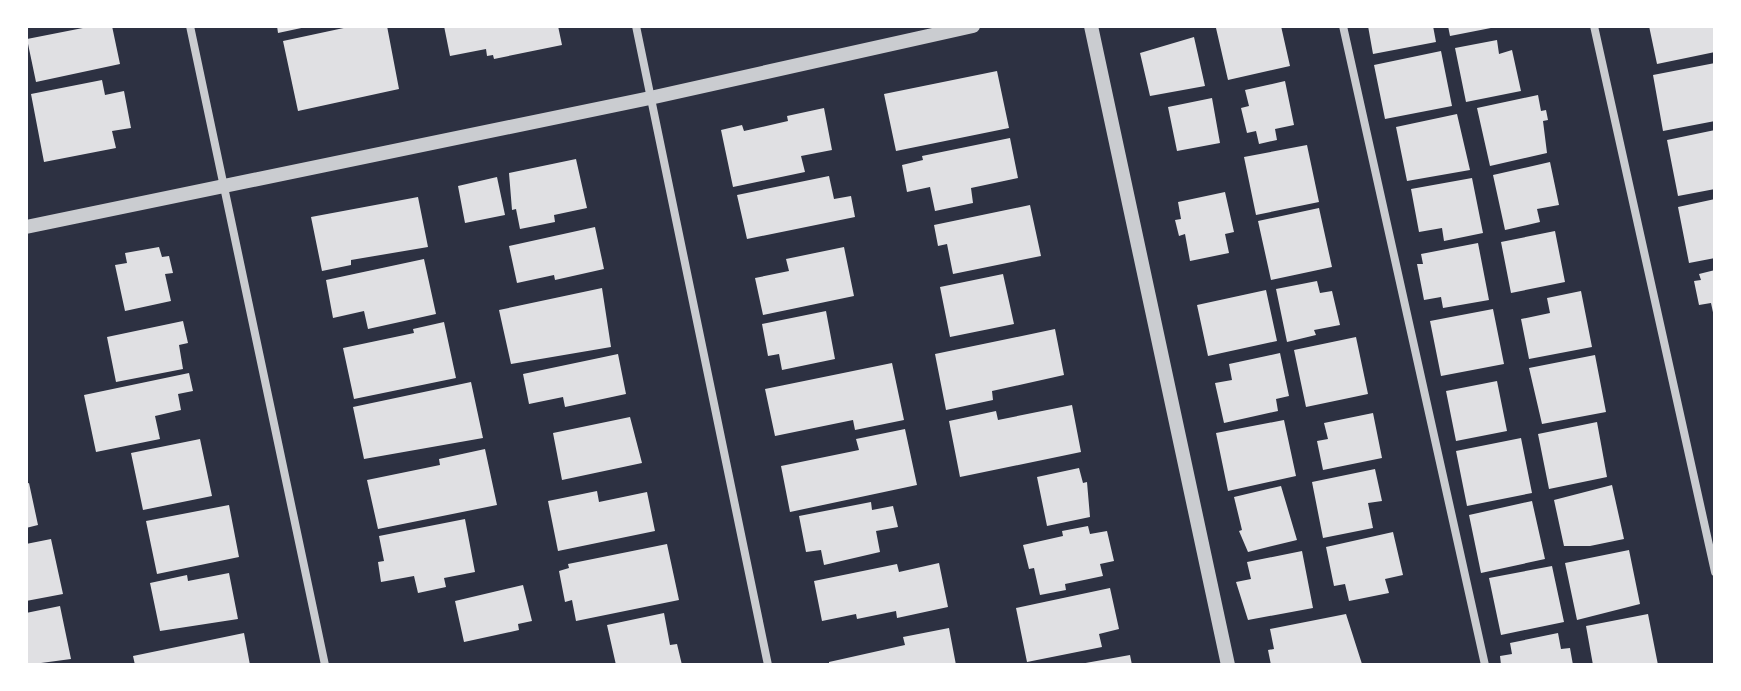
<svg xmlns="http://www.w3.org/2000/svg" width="1741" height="691" viewBox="0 0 1741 691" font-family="Signika,sans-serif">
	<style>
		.building { fill: #e0e0e3 }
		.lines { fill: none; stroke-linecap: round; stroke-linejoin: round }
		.minor { stroke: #caccd0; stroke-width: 8 }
		.tertiary { stroke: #caccd0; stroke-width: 14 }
	</style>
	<rect width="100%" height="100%" fill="#2d3142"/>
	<!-- building -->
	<path class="building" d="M93 26H112L120 64 36 82 27 39Z
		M277 26H306V27L278 33Z
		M353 26H387L399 89 298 111 283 41Z
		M444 26H558L562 45 494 59 493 55 487 56 486 49 450 56Z
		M1227 26H1281L1290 66 1228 80 1216 28Z
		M1368 26H1433L1436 42 1373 54Z
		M1448 26H1496V27L1450 36Z
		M1649 26H1713L1715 52 1657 64Z
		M1194 37 1205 86 1150 96 1140 53Z
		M1497 40 1499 54 1512 50 1521 91 1466 102 1455 48Z
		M1441 51 1452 106 1385 119 1374 65Z
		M1715 63V121L1663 131 1653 75Z
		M997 71 1009 128 896 151 884 94Z
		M102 80 105 95 124 91 131 128 112 131 116 148 44 162 31 94Z
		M1285 81 1294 125 1275 129 1277 140 1259 144 1256 131 1247 133 1241 108 1249 106 1245 90Z
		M1538 95 1541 111 1546 110 1548 120 1543 121 1547 153 1490 166 1477 108Z
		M1212 98 1220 143 1177 151 1168 107Z
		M824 108 832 150 801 156 805 172 733 187 721 130 742 125 744 131 788 121 787 116Z
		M1457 114 1470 170 1407 181 1396 127Z
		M1715 130V189L1678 196 1667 140Z
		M1010 138 1018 178 971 188 973 203 935 211 930 187 907 192 902 165 923 160 922 156Z
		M1307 145 1319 202 1256 215 1244 157Z
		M576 159 587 208 554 215 555 222 520 229 516 209 512 210 509 173Z
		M1550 162 1559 205 1537 209 1540 222 1505 230 1493 175Z
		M829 176 834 199 851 196 855 217 747 239 737 195Z
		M497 177 505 215 465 223 458 186Z
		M1472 178 1483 233 1444 241 1442 228 1419 232 1411 189Z
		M1225 192 1234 232 1225 234 1229 253 1190 261 1185 234 1179 236 1175 220 1181 219 1178 202Z
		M418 197 428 247 351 260V265L322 271 311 217Z
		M1715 199V258L1689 263 1678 207Z
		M1030 205 1041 256 953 274 947 244 938 246 934 225Z
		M1319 208 1332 267 1271 280 1258 221Z
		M595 227 604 269 555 280 554 275 517 283 509 246Z
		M1555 231 1565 282 1511 293 1501 242Z
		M1478 243 1489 300 1443 308 1441 297 1424 300 1417 264H1423L1421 254Z
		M159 247 162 257 169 256 173 273 165 274 171 301 125 311 115 265 127 263 125 253Z
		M844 247 854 296 763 315 755 278 789 271 786 259Z
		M424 259 436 314 368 329 364 311 333 318 326 280Z
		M1715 270V317H1714L1711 303 1699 305 1694 281 1701 280 1699 274Z
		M1003 274 1014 324 950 337 940 287Z
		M1317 281 1320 293 1332 291 1340 325 1314 330 1316 335 1287 342 1276 289Z
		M602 288 611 347 511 364 499 310Z
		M1266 290 1277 341 1208 356 1197 305Z
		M1581 291 1592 347 1529 359 1521 319 1550 313 1547 298Z
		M1493 309 1504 364 1441 376 1430 321Z
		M826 311 835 359 782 370 779 354 768 356 762 324Z
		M183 321 188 343 179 345 183 369 116 382 107 337Z
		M444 322 456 378 354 399 343 348 414 333 413 329Z
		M1055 329 1064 375 992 391 993 400 946 410 935 354Z
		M1356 337 1368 394 1306 407 1294 350Z
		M1280 353 1289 396 1276 399 1278 411 1224 423 1215 383 1232 380 1229 364Z
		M618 354 626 394 565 407 563 397 529 404 523 374Z
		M1595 355 1606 412 1542 424 1529 368Z
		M892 363 904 420 855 430 853 420 775 436 765 389Z
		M189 373 193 391 178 394 181 410 155 416 160 439 96 452 84 395Z
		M1497 381 1507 431 1456 441 1446 391Z
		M471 382 483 438 364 459 353 407Z
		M1072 405 1081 452 960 477 949 421 996 411 998 420Z
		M1373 413 1382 458 1323 470 1317 441 1328 439 1324 423Z
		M630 417 642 463 562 480 553 433Z
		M1284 420 1296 476 1228 491 1216 433Z
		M1597 422 1607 477 1549 489 1538 434Z
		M905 429 917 485 790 512 781 466 859 450 856 439Z
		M1521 438 1532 493 1467 506 1456 451Z
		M200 439 212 496 143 510 131 453Z
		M485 449 497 505 378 529 367 480 440 465 439 459Z
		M1079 468 1083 483 1087 482 1090 517 1047 526 1037 477Z
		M1375 469 1382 501 1368 503 1373 528 1323 538 1312 482Z
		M29 483 38 525 26 528V484Z
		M1612 485 1624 539 1590 546H1564L1554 500Z
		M1281 486 1297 540 1248 552 1239 531 1242 530 1234 497Z
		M597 491 599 502 647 492 655 531 558 551 548 501Z
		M1532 501 1545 559 1481 573 1469 515Z
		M871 502 872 510 893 506 898 527 876 531 880 552 824 565 821 550 806 552 799 516Z
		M229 505 239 557 157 574 146 521Z
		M465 519 475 572 444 578 446 587 418 593 414 576 381 582 378 562 384 561 379 536Z
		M1088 526 1090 534 1107 531 1114 561 1100 564 1103 576 1065 584 1066 590 1040 595 1034 568 1029 569 1023 545 1063 536 1062 531Z
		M1393 532 1403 575 1385 579 1389 593 1349 601 1345 584 1334 586 1326 547Z
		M51 539 63 594 26 601V544Z
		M667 544 679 600 576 621 572 600 565 602 559 571 569 568 568 564Z
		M1629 550 1640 604 1577 620 1565 563Z
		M1302 551 1313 608 1248 620 1236 582 1251 579 1247 562Z
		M939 563 948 607 897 618 896 611 857 619 856 614 822 621 814 581 897 564 899 572Z
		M1552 566 1564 622 1501 635 1489 578Z
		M229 573 238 619 160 631 150 583 187 575 188 581Z
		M523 585 532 621 518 624 519 630 464 642 455 601Z
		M1110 588 1119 629 1099 634 1102 647 1027 662 1016 608Z
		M60 606 71 659 26 665V613Z
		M664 613 670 645 677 644 682 665H616L607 625Z
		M1346 614 1362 664 1271 665 1268 650 1274 649 1270 629Z
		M1648 614 1658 665H1593L1586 626Z
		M949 628 956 665H829V662L905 645 903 637Z
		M244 633 250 665H135L133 656Z
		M1558 633 1561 649 1570 648 1573 665H1501L1500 656 1512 654 1510 643Z
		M1130 655 1132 665H1080V664Z"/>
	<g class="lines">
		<!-- minor -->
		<path class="minor" d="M190 26 325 665
			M636 26 768 665
			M1343 26 1485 665
			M1594 26 1715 572"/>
		<!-- tertiary -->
		<path class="tertiary" d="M1091 26 1228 665
			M26 227 650 98 973 26"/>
	</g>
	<!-- border -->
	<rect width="1741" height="691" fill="none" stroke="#ffffff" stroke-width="56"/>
</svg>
